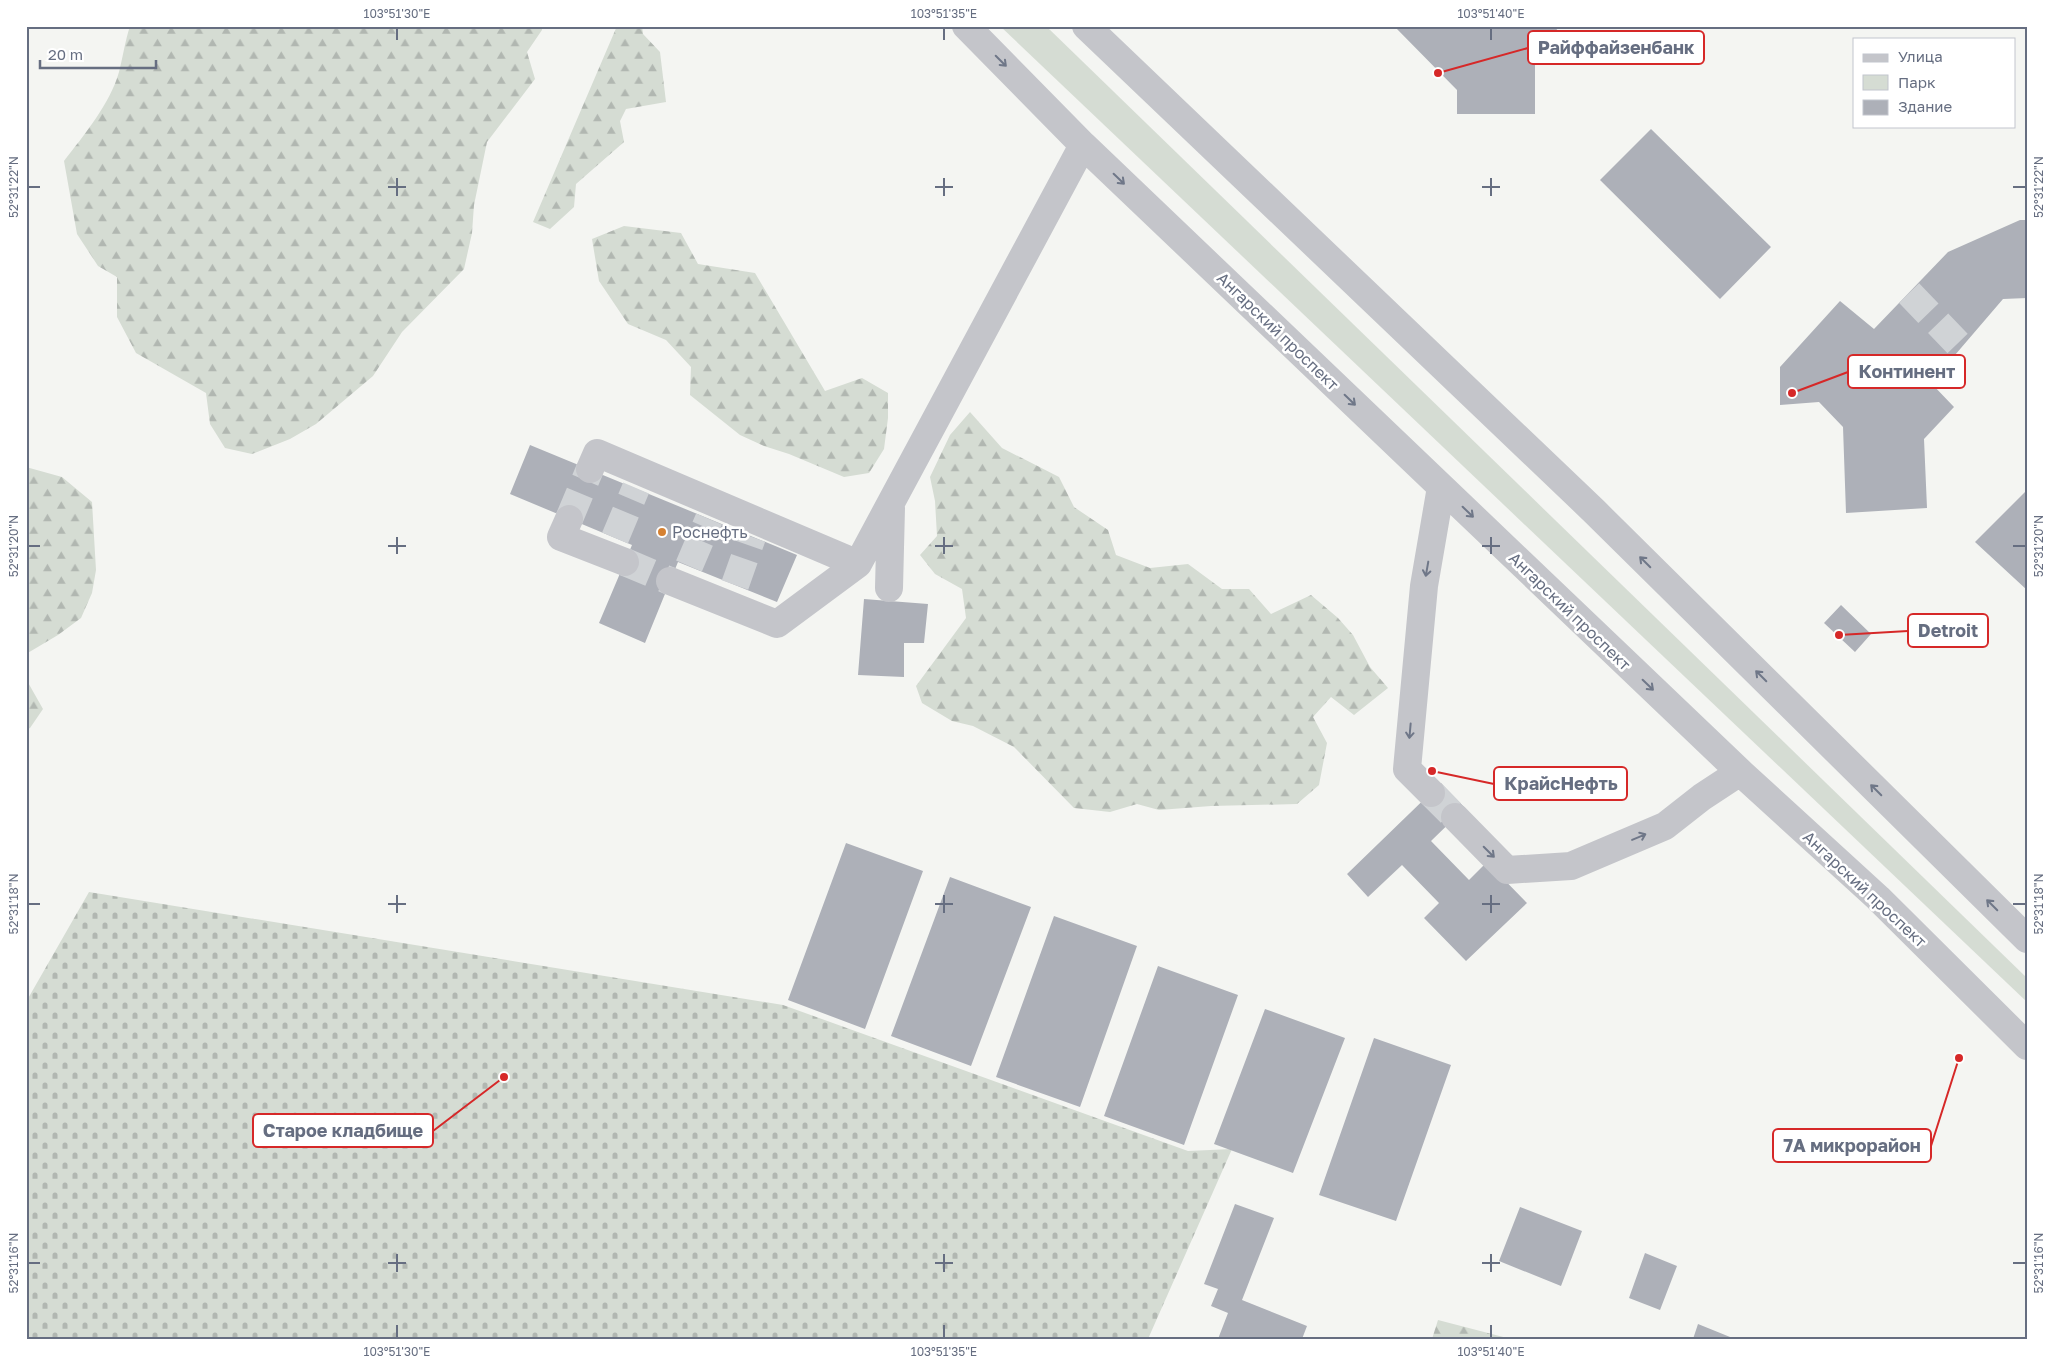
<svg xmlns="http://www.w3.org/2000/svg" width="2053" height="1365" viewBox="0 0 2053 1365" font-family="'Golos Text',sans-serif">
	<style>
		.green { fill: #d5dcd3 }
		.forest { fill: url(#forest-firs) }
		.cemetery { fill: url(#cemetery-stones) }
		.building { fill: #adb0b8 }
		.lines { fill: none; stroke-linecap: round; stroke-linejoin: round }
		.minor-tunnel { stroke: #d0d3d6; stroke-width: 28; stroke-dasharray: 28 14; stroke-linecap: butt }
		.minor { stroke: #c4c5ca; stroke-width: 28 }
		.oneway { stroke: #6f7788 }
		.ticks { fill: none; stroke: #666e81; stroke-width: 2 }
		.poi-dot { fill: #d58132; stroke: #fff; stroke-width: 2 }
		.labels { text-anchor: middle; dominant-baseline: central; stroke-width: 5; stroke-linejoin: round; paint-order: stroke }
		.street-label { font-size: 16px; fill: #666e81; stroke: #fff }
		.poi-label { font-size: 16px; fill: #666e81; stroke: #fff; text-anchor: start }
		.leader { fill: none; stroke: #d62828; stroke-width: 2 }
		.callout-dot { fill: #d62828; stroke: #fff; stroke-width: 2 }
		.callout { fill: #fff; stroke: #d62828; stroke-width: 2 }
		.callout-label { font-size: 18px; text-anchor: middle; font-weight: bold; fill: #666e81 }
		.neatline { fill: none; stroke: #666e81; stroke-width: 2 }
		.ticks-label { font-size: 12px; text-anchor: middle; fill: #666e81 }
	</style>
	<defs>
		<pattern id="forest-firs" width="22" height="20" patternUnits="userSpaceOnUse" patternTransform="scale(1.25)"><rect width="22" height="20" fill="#d5dcd3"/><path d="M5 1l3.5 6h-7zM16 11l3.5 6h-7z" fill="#b1b7b1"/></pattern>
		<pattern id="cemetery-stones" width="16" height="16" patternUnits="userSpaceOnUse" patternTransform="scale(1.25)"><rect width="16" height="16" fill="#d5dcd3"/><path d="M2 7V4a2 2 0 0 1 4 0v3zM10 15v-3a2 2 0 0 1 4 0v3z" fill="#b1b7b1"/></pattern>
	</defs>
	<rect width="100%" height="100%" fill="#f4f5f2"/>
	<!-- green -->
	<path class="green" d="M1000 26H1046L2027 978V1002Z"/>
	<!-- forest -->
	<path class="forest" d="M130 26H542V30L527 52 535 79 487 142 474 205 472 233 464 269 402 332 373 376 316 424 290 439 252 454 225 448 210 424 206 393 136 353 117 317V277L98 266 77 234 64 161C84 135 110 104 119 72 123 57 125 41 130 26Z
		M617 26H642L643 34 660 52 666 102 626 109 620 121 624 142 576 184 574 207 550 229 533 222Z
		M624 226 681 233 698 264 755 273 825 391 862 378 888 393V418L884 449 869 473 844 477 789 454 764 446 740 435 690 395 691 367 666 340 628 324 599 281 592 239Z
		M970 412 1002 448 1059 477 1074 507 1108 530 1116 555 1150 568 1188 564 1222 589H1249L1271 614 1311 595 1338 618 1353 635 1370 667 1388 688 1354 715 1331 697 1313 717 1327 743 1319 785 1297 804 1211 806 1159 810 1137 804 1110 812 1074 808 1014 747 973 726 952 721 922 703 916 686 966 618 962 589 935 574 920 555 937 536 935 501 930 477 950 435Z
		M26 467 62 477 92 502 96 570 92 593 81 618 58 635 26 654Z
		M26 679 43 709 30 728 26 730Z
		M1438 1320 1511 1339H1432Z"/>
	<!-- cemetery -->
	<path class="cemetery" d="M89 892 783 1005 1188 1151 1232 1149 1148 1339H26V1002Z"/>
	<!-- building -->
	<path class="building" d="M1394 26H1560L1535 54V114H1457V90Z
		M1651 129 1771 247 1720 299 1600 180Z
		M2020 220H2027V298L2003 299 1931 383 1954 407 1924 439 1927 508 1846 513 1843 427 1819 402 1780 405V367L1840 301 1874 329 1948 252Z
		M530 445 797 555 777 602 678 562 645 643 599 623 632 545 510 494Z
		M2027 490V590L1975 542Z
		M864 599 928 604 924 643H904V677L858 675Z
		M1841 605 1871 634 1855 652 1824 623Z
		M1441 783 1465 808 1431 841 1469 880 1487 862 1527 903 1466 961 1424 918 1439 903 1402 865 1368 897 1347 874Z
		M846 843 923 871 865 1029 788 1000Z
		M950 877 1031 907 971 1066 891 1036Z
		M1054 916 1137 946 1080 1107 996 1077Z
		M1158 966 1238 995 1184 1145 1104 1116Z
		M1265 1009 1345 1038 1293 1173 1214 1144Z
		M1374 1038 1451 1065 1396 1221 1319 1195Z
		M1235 1204 1274 1218 1242 1300 1307 1326 1302 1339H1218L1228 1313 1211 1306 1218 1289 1204 1284Z
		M1520 1207 1582 1231 1561 1286 1499 1261Z
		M1645 1253 1677 1266 1660 1310 1629 1298Z
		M1698 1324 1735 1339H1693Z"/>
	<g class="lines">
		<!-- minor-tunnel -->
		<path class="minor-tunnel" d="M1909 293 1961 347
			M569 519 590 469
			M615 538 636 488
			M625 562 670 581
			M689 566 709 519
			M735 585 752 537
			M1431 793 1455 817"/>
		<!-- minor -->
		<path class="minor" d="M966 26 1083 145 1740 772 1878 898 2027 1046
			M1086 26 1594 511 2027 939
			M590 469 597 453 858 564 1083 145
			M569 519 561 537 625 562
			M670 581 777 624 858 564
			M889 588 891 508
			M1431 793 1407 769 1424 586 1441 487
			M1455 817 1507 870 1571 866 1665 826 1702 797 1740 772"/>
	</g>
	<!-- one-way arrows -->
	<defs><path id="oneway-shaft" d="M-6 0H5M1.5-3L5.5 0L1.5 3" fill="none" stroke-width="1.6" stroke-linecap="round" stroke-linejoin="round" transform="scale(1.25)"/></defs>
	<g class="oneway">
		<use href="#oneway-shaft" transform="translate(1001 61) rotate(45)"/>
		<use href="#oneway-shaft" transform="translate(1119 179) rotate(44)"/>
		<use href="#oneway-shaft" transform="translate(1350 400) rotate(44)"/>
		<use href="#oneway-shaft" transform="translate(1468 512) rotate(44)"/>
		<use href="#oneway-shaft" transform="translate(1645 562) rotate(-135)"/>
		<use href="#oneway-shaft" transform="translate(1427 569) rotate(100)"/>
		<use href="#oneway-shaft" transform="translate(1761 676) rotate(-135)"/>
		<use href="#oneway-shaft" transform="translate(1648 685) rotate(44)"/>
		<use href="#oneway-shaft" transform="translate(1410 731) rotate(95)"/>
		<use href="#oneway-shaft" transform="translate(1876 790) rotate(-135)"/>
		<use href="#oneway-shaft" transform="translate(1639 837) rotate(-23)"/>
		<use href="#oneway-shaft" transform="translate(1489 852) rotate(45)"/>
		<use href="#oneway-shaft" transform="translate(1992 905) rotate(-135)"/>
	</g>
	<!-- ticks -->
	<path class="ticks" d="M397 28V40M944 28V40M1491 28V40M397 178V196M944 178V196M1491 178V196M28 187H40M388 187H406M935 187H953M1482 187H1500M2013 187H2026M397 537V554M944 537V554M1491 537V554M28 546H40M388 546H406M935 546H953M1482 546H1500M2013 546H2026M397 895V913M944 895V913M1491 895V913M28 904H40M388 904H406M935 904H953M1482 904H1500M2013 904H2026M397 1254V1272M944 1254V1272M1491 1254V1272M28 1263H40M388 1263H406M935 1263H953M1482 1263H1500M2013 1263H2026M397 1325V1338M944 1325V1338M1491 1325V1338"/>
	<!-- markers -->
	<circle class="poi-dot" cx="662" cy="532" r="5"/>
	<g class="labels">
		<!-- street labels -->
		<g class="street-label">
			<text transform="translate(1278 331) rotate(44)">Ангарский проспект</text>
			<text transform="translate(1570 611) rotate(44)">Ангарский проспект</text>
			<text transform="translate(1865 889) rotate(43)">Ангарский проспект</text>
		</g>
		<!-- poi labels -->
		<g class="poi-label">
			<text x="672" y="532">Роснефть</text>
		</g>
	</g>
	<!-- callouts -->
	<path class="leader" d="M1438 73L1528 48M1792 393L1848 372M1839 635L1908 631M1432 771L1494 784M504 1077L433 1131M1959 1058L1931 1146"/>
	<g class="callout-dot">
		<circle cx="1438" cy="73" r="5"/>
		<circle cx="1792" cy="393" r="5"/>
		<circle cx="1839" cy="635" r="5"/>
		<circle cx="1432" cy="771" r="5"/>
		<circle cx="504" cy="1077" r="5"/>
		<circle cx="1959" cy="1058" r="5"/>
	</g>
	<g class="callout">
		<rect x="1528" y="31" width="176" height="33" rx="5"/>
		<rect x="1848" y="355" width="117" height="33" rx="5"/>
		<rect x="1908" y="614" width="80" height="33" rx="5"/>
		<rect x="1494" y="767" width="133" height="33" rx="5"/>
		<rect x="253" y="1114" width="180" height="33" rx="5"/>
		<rect x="1773" y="1129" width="158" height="33" rx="5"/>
	</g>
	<g class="callout-label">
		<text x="1616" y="54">Райффайзенбанк</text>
		<text x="1907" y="378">Континент</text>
		<text x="1948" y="637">Detroit</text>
		<text x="1561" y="790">КрайсНефть</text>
		<text x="343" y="1137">Старое кладбище</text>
		<text x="1852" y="1152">7А микрорайон</text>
	</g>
	<!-- border -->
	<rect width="2053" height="1365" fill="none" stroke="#ffffff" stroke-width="55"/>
	<!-- legend -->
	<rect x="1853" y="38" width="162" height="90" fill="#ffffff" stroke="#c2c5cd"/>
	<rect x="1863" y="54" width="25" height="8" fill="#c4c5ca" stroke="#c2c5cd"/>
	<text x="1898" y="62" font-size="15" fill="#666e81">Улица</text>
	<rect x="1863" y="75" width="25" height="15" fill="#d5dcd3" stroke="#c2c5cd"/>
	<text x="1898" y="88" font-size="15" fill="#666e81">Парк</text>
	<rect x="1863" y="100" width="25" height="15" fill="#adb0b8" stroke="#c2c5cd"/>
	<text x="1898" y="112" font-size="15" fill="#666e81">Здание</text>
	<!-- scale -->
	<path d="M40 60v8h116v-8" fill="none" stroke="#666e81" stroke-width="2.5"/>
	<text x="48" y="60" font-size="15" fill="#666e81" stroke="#ffffff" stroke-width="4" paint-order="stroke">20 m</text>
	<rect x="28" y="28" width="1998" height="1310" class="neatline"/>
	<g class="ticks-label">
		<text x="397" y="18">103°51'30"E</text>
		<text x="944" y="18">103°51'35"E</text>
		<text x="1491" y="18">103°51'40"E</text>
		<text transform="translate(14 187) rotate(-90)" y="4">52°31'22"N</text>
		<text transform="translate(2039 187) rotate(-90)" y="4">52°31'22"N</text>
		<text transform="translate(14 546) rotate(-90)" y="4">52°31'20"N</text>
		<text transform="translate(2039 546) rotate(-90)" y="4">52°31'20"N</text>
		<text transform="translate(14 904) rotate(-90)" y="4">52°31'18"N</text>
		<text transform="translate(2039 904) rotate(-90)" y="4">52°31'18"N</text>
		<text transform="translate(14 1263) rotate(-90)" y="4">52°31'16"N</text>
		<text transform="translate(2039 1263) rotate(-90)" y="4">52°31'16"N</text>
		<text x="397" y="1356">103°51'30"E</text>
		<text x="944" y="1356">103°51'35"E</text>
		<text x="1491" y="1356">103°51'40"E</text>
	</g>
</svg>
